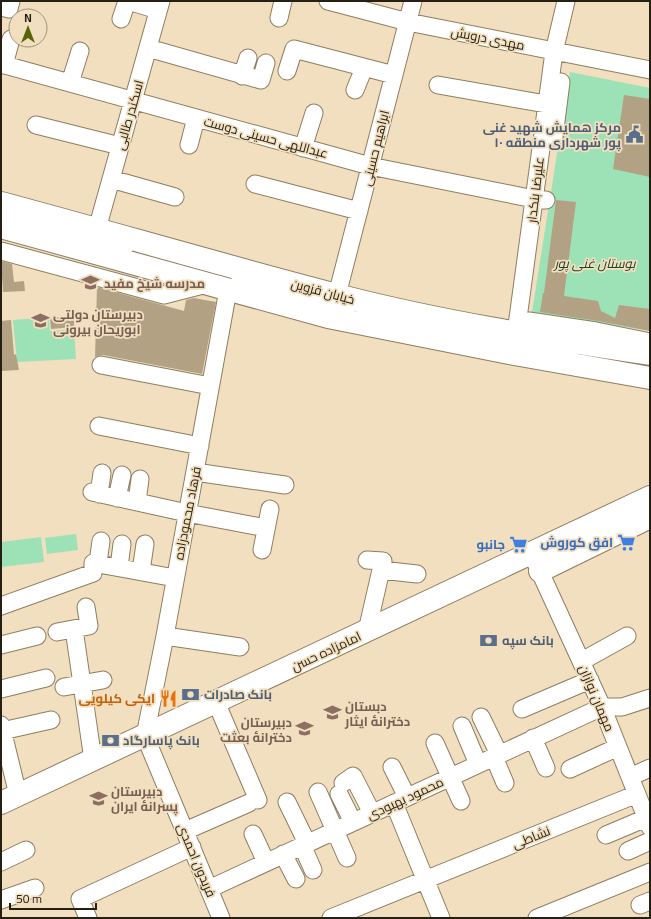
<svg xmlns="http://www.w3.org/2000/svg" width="651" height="919" viewBox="0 0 651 919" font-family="Georgia,Cairo,serif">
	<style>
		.green { fill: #9de1b6 }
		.building { fill: #b3a183 }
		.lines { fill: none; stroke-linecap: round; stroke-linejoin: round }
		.minor-casing { stroke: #8e7d60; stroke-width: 19 }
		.major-casing { stroke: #8e7d60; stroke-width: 24 }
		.minor { stroke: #fff; stroke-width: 17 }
		.major { stroke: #fff; stroke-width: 22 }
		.labels { text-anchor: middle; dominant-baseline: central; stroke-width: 3.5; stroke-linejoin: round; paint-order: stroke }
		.street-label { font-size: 13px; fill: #261f13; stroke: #f1dfbf }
		.service-label { font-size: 13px; font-weight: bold; fill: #4e5e75; stroke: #f1dfbf; text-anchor: start }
		.park-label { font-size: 13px; font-style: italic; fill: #1b402b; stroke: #f1dfbf }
		.education-label { font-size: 13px; font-weight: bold; fill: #785e54; stroke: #f1dfbf; text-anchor: start }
		.shop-label { font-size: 13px; font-weight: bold; fill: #366cbe; stroke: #f1dfbf; text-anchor: end }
		.food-label { font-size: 13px; font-weight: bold; fill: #c56008; stroke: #f1dfbf; text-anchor: end }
	</style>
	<rect width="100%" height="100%" fill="#f1dfbf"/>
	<!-- green -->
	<path class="green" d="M570 72 650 88V331L532 312Z
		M49 317 50 331 74 329 76 359 17 362 13 320Z
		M76 534 78 550 47 554 45 538Z
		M41 537 44 562 1 567V542Z"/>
	<!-- building -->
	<path class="building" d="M624 95 650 99V177L613 169Z
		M556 200 576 202 564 296 598 301 601 311 615 318 619 305 650 309V331L598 321 540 312 543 293H544Z
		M1 261 12 264 14 282 24 281 25 291 3 292Z
		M97 287 184 311 186 300 194 298 216 302 202 374 103 355 95 357Z
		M74 316V327L51 329 50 318Z
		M11 320 14 355 16 354 19 370 1 371V321Z"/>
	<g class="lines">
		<defs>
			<path id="minor" d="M128 1 158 10
				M328 1 408 22 650 70
				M1 7 9 9 11 1
				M279 18 283 1
				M121 19 127 1
				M148 48 261 80 266 63
				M1 64 370 166 534 199 546 200
				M4 65 11 39
				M287 71 294 49 394 75
				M242 76 248 58
				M70 83 80 51
				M438 85 546 104
				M355 90 364 68
				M36 125 120 146
				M554 137 561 82
				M189 145 196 118
				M303 148 314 113
				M111 179 175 197
				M255 184 359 211
				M1 214 124 248
				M97 229 161 1
				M1 251 164 295 207 284
				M240 280 309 299 346 308
				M337 295 413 1
				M529 321 596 331 650 342
				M516 333 554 52 566 1
				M101 365 210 386
				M99 426 200 446
				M195 472 285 485
				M92 492 187 513 266 528
				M99 494 102 473
				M117 498 122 475
				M137 502 140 479
				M262 550 270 509
				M367 560 383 561 367 631
				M535 561 602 707 650 827
				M98 563 101 541
				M119 567 122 544
				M381 570 417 574
				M141 571 145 544
				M1 606 93 573V563L175 578
				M74 629 93 760
				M57 632 89 626 86 607
				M165 636 240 647
				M1 645 37 636
				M582 661 627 636
				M64 687 103 680
				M1 689 46 678
				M216 702 258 800
				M522 709 590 680
				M481 717 499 754
				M1 725 18 795
				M462 726 478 764
				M2 731 51 720
				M533 738 546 768
				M435 743 461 801
				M494 757 505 783
				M392 767 407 797
				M570 769 618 747
				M630 777 650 768
				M343 783 353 776 372 813
				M318 792 347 858
				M339 794 353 822
				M287 802 307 843
				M394 803 441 918
				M185 831 249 803
				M253 834 266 862
				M606 835 646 818
				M302 845 313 870
				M628 851 650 841
				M283 854 296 879
				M1 862 26 850
				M209 889 602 707H622L650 698
				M1 900 35 888
				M640 905 650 901
				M88 918 80 899 192 847
				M221 918 145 736 165 636 228 290
				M331 918 637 794
				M537 918 650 872"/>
			<path id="major" d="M1 203C113 233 225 266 337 295 440 322 545 338 650 354
				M1 227 328 317 509 353 650 378
				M540 571 650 517
				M1 803 650 497"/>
		</defs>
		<!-- minor casing -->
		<use href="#minor" class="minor-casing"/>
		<!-- major casing -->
		<use href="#major" class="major-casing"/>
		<!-- minor -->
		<use href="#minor" class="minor"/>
		<!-- major -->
		<use href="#major" class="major"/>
	</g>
	<!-- icons -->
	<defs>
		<symbol id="civic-bare" viewBox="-9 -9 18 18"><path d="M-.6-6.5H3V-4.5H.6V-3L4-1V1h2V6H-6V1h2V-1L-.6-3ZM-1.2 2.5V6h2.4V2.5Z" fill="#5c6f8a" stroke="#f1dfbf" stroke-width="2.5" paint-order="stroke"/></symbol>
		<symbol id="school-bare" viewBox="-9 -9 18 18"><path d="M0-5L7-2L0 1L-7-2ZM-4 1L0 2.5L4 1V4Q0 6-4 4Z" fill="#8d6e63" stroke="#f1dfbf" stroke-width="2.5" paint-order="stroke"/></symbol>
		<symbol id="supermarket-bare" viewBox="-9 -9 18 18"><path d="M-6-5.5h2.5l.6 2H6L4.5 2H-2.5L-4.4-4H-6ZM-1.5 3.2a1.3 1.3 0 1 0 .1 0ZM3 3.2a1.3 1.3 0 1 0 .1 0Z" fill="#3f7fe0" stroke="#f1dfbf" stroke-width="2.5" paint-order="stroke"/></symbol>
		<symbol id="bank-bare" viewBox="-9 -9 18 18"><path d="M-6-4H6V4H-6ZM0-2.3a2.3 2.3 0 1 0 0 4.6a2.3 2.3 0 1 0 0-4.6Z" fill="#5c6f8a" stroke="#f1dfbf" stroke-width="2.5" paint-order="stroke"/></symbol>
		<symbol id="restaurant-bare" viewBox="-9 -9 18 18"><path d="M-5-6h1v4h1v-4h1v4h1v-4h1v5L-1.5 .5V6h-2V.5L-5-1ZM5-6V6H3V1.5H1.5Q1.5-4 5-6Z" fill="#e8710a" stroke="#f1dfbf" stroke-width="2.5" paint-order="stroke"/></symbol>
	</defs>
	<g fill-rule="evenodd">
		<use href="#civic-bare" x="622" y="122" width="25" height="25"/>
		<use href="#school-bare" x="78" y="270" width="25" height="25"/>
		<use href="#school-bare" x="28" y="308" width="25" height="25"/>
		<use href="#supermarket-bare" x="614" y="530" width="25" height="25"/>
		<use href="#supermarket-bare" x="506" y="532" width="25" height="25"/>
		<use href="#bank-bare" x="476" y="628" width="25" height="25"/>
		<use href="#bank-bare" x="178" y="682" width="25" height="25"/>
		<use href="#restaurant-bare" x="156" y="686" width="25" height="25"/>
		<use href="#school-bare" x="320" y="700" width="25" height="25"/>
		<use href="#school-bare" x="292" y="716" width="25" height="25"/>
		<use href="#bank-bare" x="98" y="728" width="25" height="25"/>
		<use href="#school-bare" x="86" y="786" width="25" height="25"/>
	</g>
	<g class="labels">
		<!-- street labels -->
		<g class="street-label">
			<text transform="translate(488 38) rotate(11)">مهدی درویش</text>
			<text transform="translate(129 115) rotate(-74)">اسکندر طالبی</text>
			<text transform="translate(266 137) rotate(15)">عبداللهی حسینی دوست</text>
			<text transform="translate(375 148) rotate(-76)">ابراهیم حسینی</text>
			<text transform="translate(535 190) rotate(-83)">علیرضا بنکدار</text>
			<text transform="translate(323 291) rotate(15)">خیابان قزوین</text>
			<text transform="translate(187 513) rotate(-79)">فرهاد محمودزاده</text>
			<text transform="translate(326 651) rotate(-25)">امامزاده حسن</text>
			<text transform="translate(597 698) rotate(67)">مهمان نوازان</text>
			<text transform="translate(405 798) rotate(-25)">محمود بهبودی</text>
			<text transform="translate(531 837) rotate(-22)">نشاطی</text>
			<text transform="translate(197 860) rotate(67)">فریدون احمدی</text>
		</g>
		<!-- service labels -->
		<g class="service-label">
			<text x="621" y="127" text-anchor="end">مرکز همایش شهید غنی<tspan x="621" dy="15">پور شهرداری منطقه ۱۰</tspan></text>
			<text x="502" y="640">بانک سپه</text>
			<text x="204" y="694">بانک صادرات</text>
			<text x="123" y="740">بانک پاسارگاد</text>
		</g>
		<!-- park labels -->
		<g class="park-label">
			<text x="595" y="263">بوستان غنی پور</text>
		</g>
		<!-- education labels -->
		<g class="education-label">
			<text x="104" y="283">مدرسه شیخ مفید</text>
			<text x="53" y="314">دبیرستان دولتی<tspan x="53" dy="15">ابوریحان بیرونی</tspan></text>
			<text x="345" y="706">دبستان<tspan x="345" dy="15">دخترانهٔ ایثار</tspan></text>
			<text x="292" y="722" text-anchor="end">دبیرستان<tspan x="292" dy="15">دخترانهٔ بعثت</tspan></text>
			<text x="111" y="791">دبیرستان<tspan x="111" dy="15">پسرانهٔ ایران</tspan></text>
		</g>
		<!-- shop labels -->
		<g class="shop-label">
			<text x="613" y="542">افق کوروش</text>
			<text x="505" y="544">جانبو</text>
		</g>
		<!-- food labels -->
		<g class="food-label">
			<text x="155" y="698">ایکی کیلویی</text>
		</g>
	</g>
	<!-- border -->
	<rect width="651" height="919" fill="none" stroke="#261f13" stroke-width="4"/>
	<!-- north arrow -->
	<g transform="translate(28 28)"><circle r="19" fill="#f1dfbf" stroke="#a0927a"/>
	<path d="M0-3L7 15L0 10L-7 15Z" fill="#566407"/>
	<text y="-6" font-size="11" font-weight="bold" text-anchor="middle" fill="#261f13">N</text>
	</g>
	<!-- scale -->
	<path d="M10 903v6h86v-6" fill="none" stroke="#261f13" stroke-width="2"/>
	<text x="16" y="903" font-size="12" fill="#261f13" stroke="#f1dfbf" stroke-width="3" paint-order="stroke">50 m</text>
</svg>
